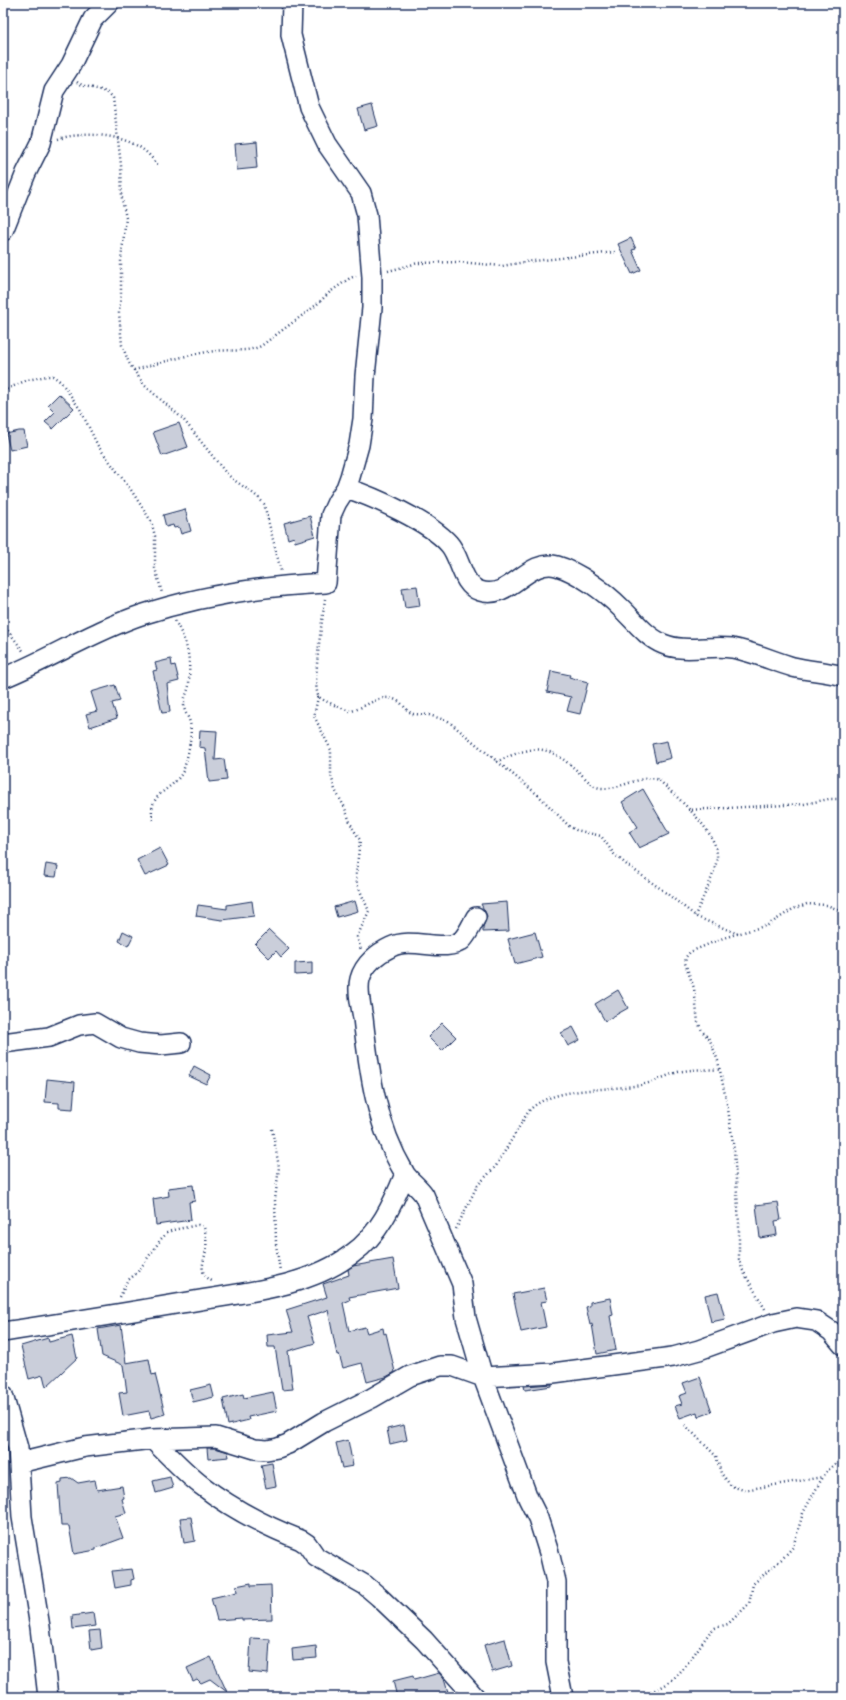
<svg xmlns="http://www.w3.org/2000/svg" width="846" height="1700" viewBox="0 0 846 1700" font-family="Itim,sans-serif">
	<style>
		.building { fill: #caceda; stroke: #1b2f5e }
		.lines { fill: none; stroke-linecap: round; stroke-linejoin: round }
		.minor-casing { stroke: #1b2f5e; stroke-width: 22 }
		.path { stroke: #1b2f5e; stroke-width: 2.5; stroke-dasharray: 1 3; stroke-linecap: butt }
		.minor { stroke: #fff; stroke-width: 19 }
	</style>
	<rect width="100%" height="100%" fill="#fff"/>
	<filter id="ink" filterUnits="userSpaceOnUse"><feTurbulence type="fractalNoise" baseFrequency=".025" numOctaves="2"/><feDisplacementMap in="SourceGraphic" scale="8" xChannelSelector="R" yChannelSelector="G"/><feConvolveMatrix kernelMatrix="1 2 1 2 8 2 1 2 1" color-interpolation-filters="sRGB"/></filter>
	<g filter="url(#ink)">
		<!-- building -->
		<path class="building" d="M372 105 378 126 364 130 358 109Z
			M257 142 258 157H256L257 168 237 170 235 144Z
			M631 238 636 249 632 250 641 270 632 274 618 244Z
			M59 394 74 408 53 429 45 422 55 412 48 405Z
			M179 423 188 447 162 456 153 432Z
			M19 431H24L27 446 10 450 6 434Z
			M185 509 191 531 181 534 179 527 174 528 173 525 166 527 163 515Z
			M310 516 315 536 295 542 294 537 288 539 284 523Z
			M417 586 420 606 405 608 402 588Z
			M171 659 172 666 175 665 179 681 167 684 170 712 162 713 153 671 157 670 155 663Z
			M551 671 570 675 569 677 588 682 580 714 567 711 571 697 547 692Z
			M115 685 120 701 112 703 117 718 90 727 86 714 97 711 91 692Z
			M200 730 217 731 215 760 224 759 227 780 209 782 205 748 199 747Z
			M667 741 671 758 656 762 652 744Z
			M643 789 669 834 639 848 629 832 638 827 622 802Z
			M160 848 169 865 145 876 137 860Z
			M46 864 58 866 56 877 44 876Z
			M252 901 254 916 222 920 196 916 198 905 227 909V905Z
			M355 901 358 911 337 917 334 907Z
			M507 902 509 931 483 932V927L487 916 481 904Z
			M269 930 289 949 281 957 276 951 269 958 255 944Z
			M123 931 133 936 128 946 119 941Z
			M535 932 542 957 515 964 508 939Z
			M312 962V974L295 975V963Z
			M618 990 628 1008 605 1021 595 1004Z
			M442 1023 456 1037 442 1051 428 1037Z
			M573 1027 580 1040 568 1046 561 1033Z
			M194 1066 211 1075 206 1084 189 1076Z
			M47 1079 75 1082 73 1109 59 1108V1103L45 1102Z
			M193 1185 195 1201 189 1202 191 1220 156 1225 153 1199 169 1196 168 1188Z
			M778 1202 781 1220 775 1221 777 1235 760 1238 756 1205Z
			M393 1259 398 1288 349 1297 350 1300 343 1303 349 1331 365 1327 367 1333 383 1328 384 1334 386 1333 395 1372 386 1377 367 1382 362 1363 343 1368 339 1354 337 1355 328 1310 307 1317 315 1343 288 1351 293 1389 282 1390 275 1347H268L267 1335 293 1332 286 1310 327 1297 323 1284 349 1275 348 1269 353 1266Z
			M544 1288 547 1301 541 1302 546 1327 521 1332 513 1294Z
			M718 1292 725 1319 711 1322 705 1295Z
			M610 1298 613 1315 610 1316 616 1350 597 1354 592 1324 590 1325 586 1307 590 1306V1302Z
			M121 1325 126 1363 149 1359 152 1375 155 1374 165 1414 151 1418 149 1411 123 1416 119 1393 127 1392 123 1365 102 1356 98 1329Z
			M72 1336 77 1358 46 1387 43 1375 29 1379 21 1346 48 1338 49 1342Z
			M700 1377 712 1412 698 1417 697 1412 680 1418 675 1406 682 1404 679 1396 687 1393 683 1383Z
			M552 1384V1386L525 1390 524 1386Z
			M211 1385 214 1397 193 1402 190 1390Z
			M273 1392 277 1411 248 1417 249 1420 228 1425 223 1399 243 1394 244 1398Z
			M404 1425 407 1440 390 1444 387 1429Z
			M348 1440 353 1466 342 1468 336 1443Z
			M207 1448H215L228 1452 229 1457 208 1459Z
			M272 1463 276 1486 266 1488 261 1465Z
			M170 1477 173 1488 156 1493 153 1481Z
			M71 1478 78 1483 95 1480 97 1490 122 1486 124 1498 122 1499 126 1513 115 1516 123 1538 96 1548V1550L74 1554 69 1526H61L58 1484 62 1483V1479Z
			M191 1517 195 1541 184 1543 180 1518Z
			M132 1569 134 1579 131 1580V1585L115 1588 112 1571Z
			M251 1583V1586L271 1585 272 1619 242 1620V1618L217 1620 211 1598 237 1592 236 1586Z
			M93 1613 95 1626 73 1629 72 1616Z
			M100 1630 102 1648 91 1650 89 1631Z
			M251 1638 270 1639 268 1674 249 1672Z
			M505 1639 512 1666 492 1672 484 1645Z
			M316 1646 317 1658 293 1660 292 1649Z
			M211 1657 227 1692 210 1679 201 1683 197 1679 193 1681 187 1668Z
			M439 1673 444 1679 448 1692 430 1697H397L393 1681 413 1676 414 1680Z"/>
		<g class="lines">
			<defs>
				<path id="minor" d="M3 231 26 173 41 143 54 91 71 65 93 19 109 3
					M346 488C374 497 430 522 449 544 461 557 461 585 480 591 510 601 527 558 557 566 578 572 605 592 620 607 634 620 646 637 663 644 684 653 709 645 732 648 753 652 773 661 793 667 809 671 826 671 843 676
					M3 678C50 659 93 631 141 615 201 595 264 586 326 583L331 515 337 502 346 488 350 477 359 445 363 419 365 376 372 308V277L367 215 361 193 327 144 309 107 291 35 292 3
					M476 917C472 924 468 934 462 940 446 954 412 936 391 947 378 953 364 964 360 979 357 990 361 1006 363 1018 369 1071 376 1125 404 1172 407 1179 418 1186 424 1195L462 1284 466 1318 483 1377 528 1498 538 1518 550 1556 556 1582V1662L563 1697
					M3 1043 49 1037 79 1025 95 1023 121 1038 139 1043 161 1045 181 1043
					M3 1332C63 1323 123 1313 182 1303 238 1293 306 1289 352 1254 379 1235 393 1204 405 1174
					M3 1395 18 1448 22 1517 40 1627 48 1697
					M152 1439C168 1454 184 1472 201 1485 232 1509 265 1526 301 1540L307 1544 316 1557 365 1585 379 1597 424 1640 475 1697
					M19 1463 85 1447 152 1439 216 1437 255 1449 267 1450 278 1448 288 1444 324 1422 372 1398 410 1376 440 1366H452L483 1377 553 1373 673 1357 699 1350 773 1323 796 1318 816 1321 831 1331 843 1345"/>
			</defs>
			<!-- minor casing -->
			<use href="#minor" class="minor-casing"/>
			<!-- path -->
			<path class="path" d="M77 82C88 90 106 87 113 98L121 165 122 200 126 218 121 260V293L119 313 122 345 129 363 144 385 183 419 226 473C238 485 254 491 264 504L281 571
				M58 139C84 131 124 134 145 151 150 155 154 161 158 165
				M388 271 418 263 459 262 502 266 525 262 615 252
				M134 370C161 363 188 354 215 351 231 349 246 353 261 346L315 306 330 292 350 278 356 276
				M3 391 27 380 47 376H53L61 382 80 409 98 446 131 490 151 521 155 536V568L162 593
				M325 599C323 616 311 688 319 697 323 701 344 709 350 711 365 709 379 692 396 700 403 703 406 711 413 714L429 715 448 721 538 795 569 826 576 830 601 836 614 854 627 865 661 889 697 917 738 934
				M3 624 24 652
				M318 697 314 716 331 750V775L335 790 344 806 352 827 360 840 356 874 357 884 369 911 357 937 361 950
				M496 762C538 743 548 744 583 776 589 782 594 788 603 788 620 790 644 773 659 780 676 797 719 832 717 858 714 878 702 898 695 916
				M688 810 804 804 829 799H843
				M153 820C146 792 174 791 183 771 187 761 193 733 190 723 189 717 184 712 184 706 183 699 188 692 189 685 190 656 189 646 175 621
				M272 1129 279 1167 275 1200 276 1244 280 1271
				M456 1229 477 1186 496 1166 528 1112C549 1086 609 1091 640 1085 653 1083 665 1076 678 1072 692 1069 706 1069 721 1070
				M120 1297 127 1281 137 1273 161 1239 167 1233 173 1230 198 1225 204 1227C206 1234 207 1243 206 1250 204 1263 197 1273 212 1281
				M765 1309 742 1269 739 1259V1223L734 1150 728 1109 718 1061 710 1040 702 1031 698 1022 694 988 685 963 686 957 690 952 723 938 768 925 793 909 807 904 827 905 843 912
				M685 1425 716 1456 721 1473 731 1486 744 1490 823 1477
				M640 1697C648 1692 657 1690 665 1685 682 1675 698 1648 710 1632L715 1628 728 1624 749 1604 753 1584 783 1558 793 1547 803 1513 820 1482 827 1471 843 1458"/>
			<!-- minor -->
			<use href="#minor" class="minor"/>
		</g>
	</g>
	<!-- margin -->
	<rect width="846" height="1700" fill="none" stroke="#fff" stroke-width="16"/>
	<rect x="8" y="8" width="830" height="1684" fill="none" stroke="#1b2f5e" stroke-width="1.5" filter="url(#ink)"/>
</svg>
